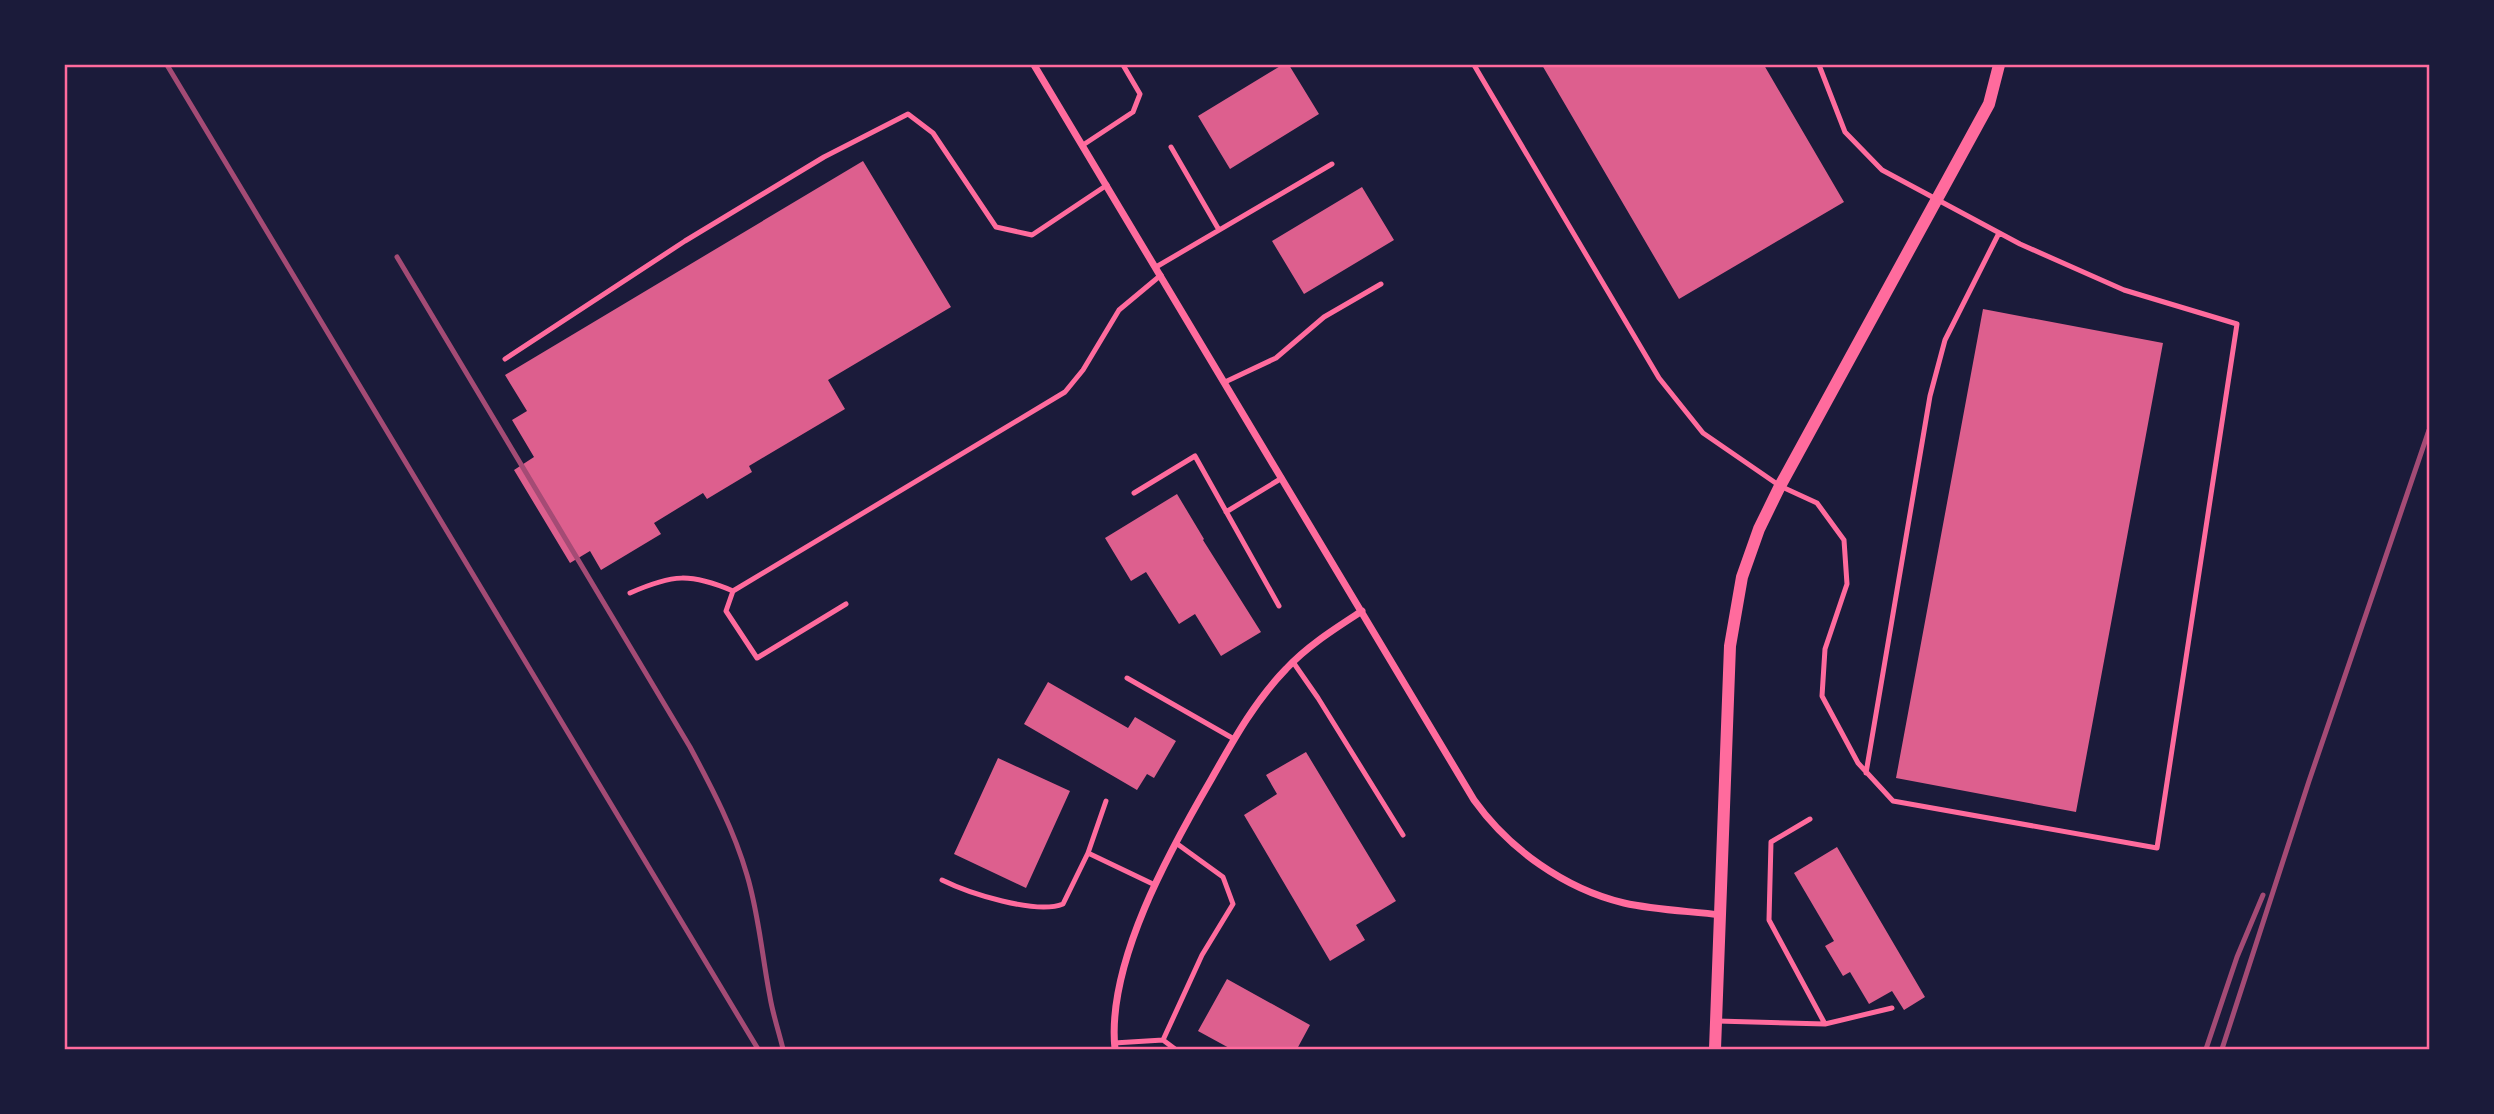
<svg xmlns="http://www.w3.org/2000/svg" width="2494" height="1114" viewBox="0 0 2494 1114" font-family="Figtree,sans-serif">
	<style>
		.building { fill: #dd5f8e }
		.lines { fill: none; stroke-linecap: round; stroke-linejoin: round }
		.service { stroke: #ff6b9d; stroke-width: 5 }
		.minor { stroke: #ff6b9d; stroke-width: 7 }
		.tertiary { stroke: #ff6b9d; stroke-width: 12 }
		.rail { stroke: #a44b75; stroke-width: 5 }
		.neatline { fill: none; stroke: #ff6b9d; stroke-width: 2.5 }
	</style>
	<rect width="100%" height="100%" fill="#1b1b3a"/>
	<!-- building -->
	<path class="building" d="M1282 65H1289L1319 114 1230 169 1198 116Z
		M1542 65H1764L1844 202 1679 299Z
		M863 161 951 307 828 380 845 409 749 466 752 472 707 499 703 493 654 523 661 534 601 570 590 551 570 563 514 470 534 457 512 420 527 411 505 375Z
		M1362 187 1394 240 1304 294 1272 241Z
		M1983 309 2163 343 2076 812 1896 778Z
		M1177 494 1204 539 1203 540 1261 632 1221 656 1195 614 1179 624 1146 572 1131 581 1105 538Z
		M1048 682 1128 728 1135 717 1176 741 1154 778 1147 774 1137 790 1024 724Z
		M1306 752 1396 901 1356 925 1365 940 1330 961 1244 815 1277 794 1266 775Z
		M998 758 1070 791 1026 888 954 854Z
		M1837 847 1925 997 1904 1010 1892 991 1869 1004 1850 972 1843 976 1825 946 1834 941 1794 873Z
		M1227 979 1310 1025 1297 1049H1231L1198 1031Z"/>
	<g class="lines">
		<!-- service -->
		<path class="service" d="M1474 65 1659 378 1703 433 1780 486 1817 503 1844 540 1847 584 1825 649 1822 696 1858 763 1893 801 2157 848 2237 324 2124 290 2020 244 1882 170 1845 132 1819 65
			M1083 145 1133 112 1140 94 1123 65
			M1171 147 1219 230
			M1156 267 1332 164
			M505 359 685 241 824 157 908 114 933 133 996 227 1032 235 1107 185
			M1225 382 1276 358 1324 317 1381 284
			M1134 493 1195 456 1279 606
			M1226 512 1282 478
			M630 593C673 574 690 573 733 591
			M846 604 757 658 726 611 733 591 1065 392 1083 370 1119 310 1161 275
			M1293 662 1318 698 1403 835
			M1127 678 1234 739
			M1866 773 1930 396 1945 340 1999 233
			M1088 853 1106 801
			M942 880C968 893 1036 915 1063 904L1088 853 1155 885
			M1717 1021 1825 1024 1769 920 1771 842 1810 819
			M1825 1024 1892 1008
			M1163 1040 1202 955 1233 904 1223 877 1176 843
			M1114 1043 1163 1040 1175 1049"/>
		<!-- minor -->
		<path class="minor" d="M1034 65 1474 800C1509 849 1565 889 1624 903 1655 910 1689 911 1721 915
			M1115 1049C1106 964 1170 850 1212 778 1234 739 1255 701 1286 669 1307 646 1336 628 1362 611"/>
		<!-- tertiary -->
		<path class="tertiary" d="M1715 1049 1730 646 1742 577 1759 529 1780 486 1989 104 1999 65"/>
		<!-- rail -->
		<path class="rail" d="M167 65 758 1049
			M397 257 690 747C712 788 734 830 747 875 759 915 762 956 770 997 773 1015 779 1032 783 1049
			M2206 1049 2237 957 2263 895
			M2222 1049 2309 781 2429 430"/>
	</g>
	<!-- border -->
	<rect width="2494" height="1114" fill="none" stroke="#1b1b3a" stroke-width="133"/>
	<rect x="66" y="66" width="2362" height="982" class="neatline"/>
</svg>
